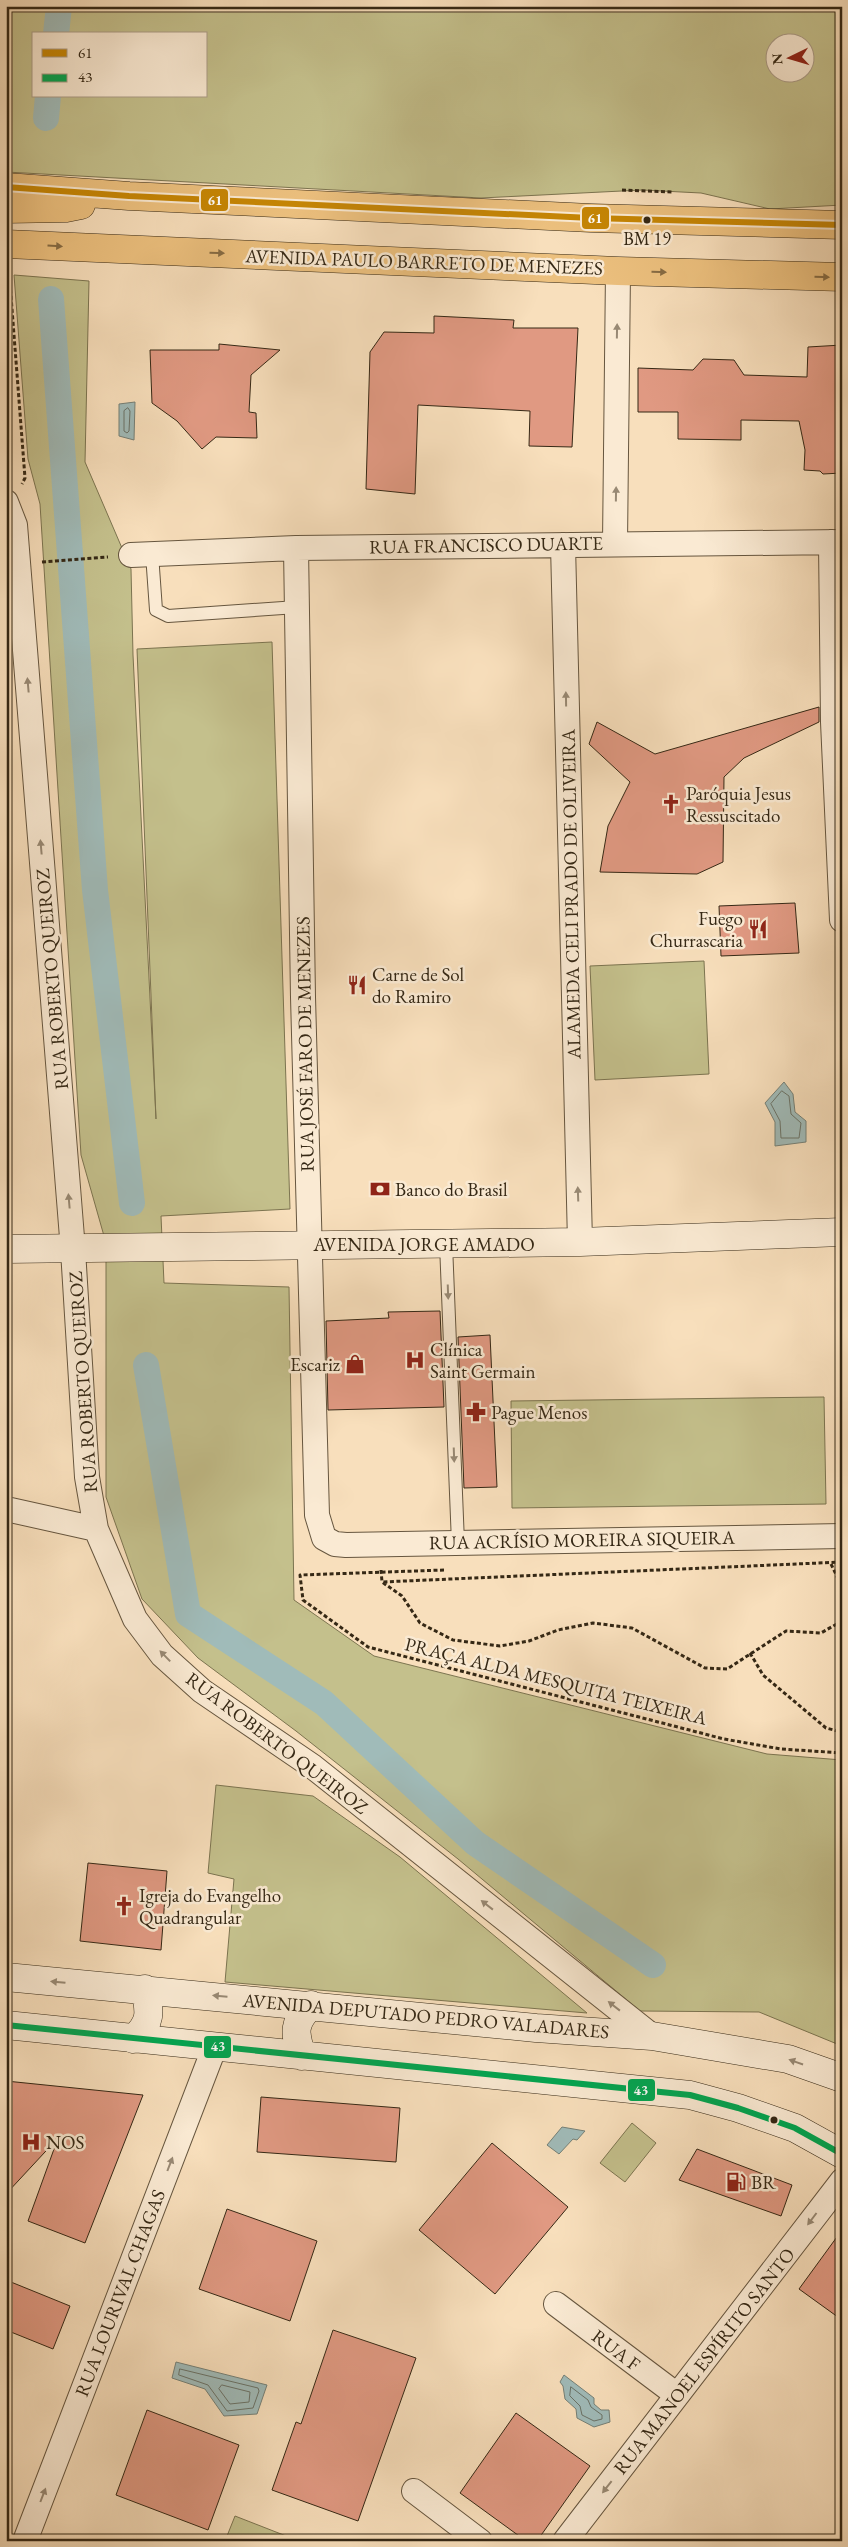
<svg xmlns="http://www.w3.org/2000/svg" width="848" height="2547" viewBox="0 0 848 2547" font-family="'EB Garamond',serif">
	<style>
		.green { fill: #c4c08c; stroke: #7c7450; fill-rule: evenodd }
		.water { fill: #a0bbb9; stroke: #758077 }
		.lines { fill: none; stroke-linecap: round; stroke-linejoin: round }
		.shore { stroke: #6a7267; stroke-width: 1 }
		.canal { stroke: #a0bbb9; stroke-width: 26 }
		.building { fill: #e09982; stroke: #352815 }
		.lane-casing { stroke: #66563f; stroke-width: 14 }
		.street-casing { stroke: #66563f; stroke-width: 26 }
		.secondary-casing { stroke: #352815; stroke-width: 29 }
		.primary-casing { stroke: #352815; stroke-width: 29 }
		.path { stroke: #352815; stroke-width: 3; stroke-dasharray: 4 2.5; stroke-linecap: butt }
		.lane { stroke: #faead3; stroke-width: 12 }
		.street { stroke: #faead3; stroke-width: 24 }
		.secondary { stroke: #faead3; stroke-width: 28 }
		.primary { stroke: #ecc07e; stroke-width: 28 }
		.bus-1-casing { stroke: #faead3; stroke-width: 10 }
		.bus-2-casing { stroke: #faead3; stroke-width: 10 }
		.bus-1 { stroke: #c68605; stroke-width: 6 }
		.bus-2 { stroke: #00a651; stroke-width: 6 }
		.oneway { fill: #876c44 }
		.oneway2 { fill: #988974 }
		.bus-dot { fill: #352815; stroke: #faead3; stroke-width: 2 }
		.labels { text-anchor: middle; dominant-baseline: central; stroke-width: 5; stroke-linejoin: round; paint-order: stroke }
		.bus-label { font-size: 18px; fill: #352815; stroke: #faead3 }
		.street-label { font-size: 19px; fill: #352815; stroke: #faead3 }
		.poi-label { font-size: 19px; fill: #352815; stroke: #faead3; text-anchor: start }
		.line-badge { stroke: #faead3; stroke-width: 2 }
		.badge-label { font-size: 14px; text-anchor: middle; font-weight: bold; fill: #fff }
	</style>
	<rect width="100%" height="100%" fill="#f8dfbc"/>
	<filter id="stains"><feTurbulence type="fractalNoise" baseFrequency=".004" numOctaves="4"/><feColorMatrix values="0 0 0 0 .2 0 0 0 0 .09 0 0 0 0 .02 0 0 0 .5 -.17"/></filter>
	<radialGradient id="worn" r=".72"><stop offset=".6" stop-color="#630" stop-opacity="0"/><stop offset="1" stop-color="#630" stop-opacity=".3"/></radialGradient>
	<!-- green -->
	<path class="green" d="M6 6H842V205L770 209 701 193 642 190 481 198 6 172ZM34 34H206V96H34ZM806 42V72H776V42Z
		M14 275 89 281 85 462 131 569 133 655 156 1119 137 649 272 642 290 1209 161 1216 164 1283 289 1287 294 1600 374 1656 767 1754 842 1760V2046L759 2012 640 2011 458 1859 296 1731 198 1658 142 1599 106 1497V1243L81 1155 40 504 28 459Z
		M704 961 709 1074 595 1080 590 966Z
		M824 1397 826 1504 512 1508 511 1401Z
		M216 1785 313 1796 400 1857 587 2013 225 1982 234 1879 208 1873Z
		M632 2123 656 2143 625 2182 600 2163Z
		M235 2516 299 2541H225Z"/>
	<!-- water -->
	<path class="water" d="M135 402 134 440 119 436V404Z
		M784 1082 793 1094 795 1112 806 1121V1142L775 1146V1122L765 1103Z
		M562 2127 585 2131 577 2140 573 2139 559 2154 547 2145Z
		M176 2362 267 2385 257 2414 224 2416 205 2389 172 2378Z
		M564 2375 594 2398V2404L601 2410H609L610 2422 594 2427 577 2418 576 2409 565 2399 563 2386 560 2382Z"/>
	<g class="lines">
		<!-- shore -->
		<path class="shore" d="M128 408 130 411 129 431 127 433 124 431V411Z
			M782 1091 789 1096 791 1114 801 1123 799 1138H781L780 1121 771 1104Z
			M180 2369 258 2388 259 2391 253 2408 227 2411 208 2385 179 2375Z
			M222 2385 250 2392 249 2402 230 2404 219 2389Z
			M571 2387 588 2400 591 2407 602 2415V2419L594 2421 582 2415 580 2406 570 2396Z"/>
		<!-- canal -->
		<path class="canal" d="M56 34 59 6
			M46 118 48 96
			M51 299 95 890 132 1203
			M146 1365 188 1614 324 1703 475 1843 653 1965"/>
	</g>
	<!-- building -->
	<path class="building" d="M434 316 514 320 513 328H578L572 447 529 446 530 411 418 405 415 494 366 489 370 352 384 332 434 333Z
		M219 344 280 350 251 375 249 412 256 413 257 438 216 437 202 449 177 421 152 403 150 350H219Z
		M842 345V473L823 474 820 471 804 470 805 450 799 421 741 420V440L678 439V412H638V368L693 370 703 359 734 360 744 375 807 377 808 347Z
		M819 707V722L744 758 724 777 723 862 697 874 600 872 608 826 630 782 589 744 597 722 655 754Z
		M795 903 799 953 721 956 719 906Z
		M440 1311 444 1407 328 1410 326 1321 389 1318 388 1312Z
		M490 1335 497 1487 464 1488 458 1337Z
		M88 1863 167 1871 161 1950 80 1941Z
		M6 2081 143 2095 85 2243 28 2221 58 2138 6 2194Z
		M261 2097 400 2108 396 2162 257 2152Z
		M492 2143 568 2207 495 2294 419 2230Z
		M697 2149 792 2185 781 2216 679 2180Z
		M227 2209 317 2241 290 2321 199 2289Z
		M842 2230V2320L799 2289Z
		M6 2280 70 2306 53 2349 6 2330Z
		M333 2330 416 2358 358 2521 272 2490 296 2422 301 2424Z
		M147 2410 239 2445 208 2530 116 2495Z
		M516 2413 590 2466 537 2541H526L460 2493Z"/>
	<g class="lines">
		<defs>
			<path id="lane" d="M152 554 156 610 168 616 297 607
				M446 1244 458 1543"/>
			<path id="street" d="M6 502 15 525 73 1250 87 1477 96 1529 135 1619 162 1655 202 1691 312 1766 652 2036
				M831 542 833 722 842 920
				M615 543 618 271
				M563 545 580 1242
				M296 548 303 997 317 1515 324 1538 335 1544 346 1545 842 1536
				M131 555 296 548 842 542
				M6 1509 96 1529
				M556 2304 677 2395
				M414 2491 480 2541
				M25 2541 215 2046
				M565 2541 842 2181"/>
			<path id="secondary" d="M6 1249 580 1242 842 1232
				M6 1977 536 2028 652 2036 788 2059 842 2078
				M6 2025 690 2095 738 2108 795 2128 842 2154
				M133 2039C152 2023 150 2012 145 1989
				M302 2056C294 2032 293 2023 311 2005"/>
			<path id="primary" d="M6 187 129 196 591 218 842 225
				M6 209 66 208 81 205
				M6 244 618 271 842 277"/>
		</defs>
		<!-- lane casing -->
		<use href="#lane" class="lane-casing"/>
		<!-- street casing -->
		<use href="#street" class="street-casing"/>
		<!-- secondary casing -->
		<use href="#secondary" class="secondary-casing"/>
		<!-- primary casing -->
		<use href="#primary" class="primary-casing"/>
		<!-- path -->
		<path class="path" d="M622 190 673 192
			M9 270 25 478 22 484
			M42 562 108 557
			M842 1562 382 1582 402 1596 420 1623 453 1640 500 1646 529 1641 558 1630 593 1623 632 1628 705 1668 727 1669 786 1631 821 1633 842 1621
			M831 1564 842 1587
			M381 1570 382 1582
			M444 1570 300 1575 303 1600 368 1647 724 1739 781 1749 842 1753
			M750 1653 763 1675 826 1728 842 1732"/>
		<!-- lane -->
		<use href="#lane" class="lane"/>
		<!-- street -->
		<use href="#street" class="street"/>
		<!-- secondary -->
		<use href="#secondary" class="secondary"/>
		<!-- primary -->
		<use href="#primary" class="primary"/>
		<defs>
			<path id="bus-1" d="M6 187 129 196 591 218 842 225"/>
			<path id="bus-2" d="M6 2025 690 2095 738 2108 795 2128 842 2154"/>
		</defs>
		<!-- bus-1 casing -->
		<use href="#bus-1" class="bus-1-casing"/>
		<!-- bus-2 casing -->
		<use href="#bus-2" class="bus-2-casing"/>
		<!-- bus-1 -->
		<use href="#bus-1" class="bus-1"/>
		<!-- bus-2 -->
		<use href="#bus-2" class="bus-2"/>
	</g>
	<!-- one-way arrows -->
	<defs><path id="oneway-solid" d="M-6-.8H1V-3.2L6.5 0L1 3.2V.8H-6Z" transform="scale(1.25)"/></defs>
	<g class="oneway">
		<use href="#oneway-solid" transform="translate(55 246) rotate(3)"/>
		<use href="#oneway-solid" transform="translate(217 253) rotate(2)"/>
		<use href="#oneway-solid" transform="translate(659 272) rotate(2)"/>
		<use href="#oneway-solid" transform="translate(822 277) rotate(2)"/>
	</g>
	<g class="oneway2">
		<use href="#oneway-solid" transform="translate(617 331) rotate(-89)"/>
		<use href="#oneway-solid" transform="translate(616 494) rotate(-89)"/>
		<use href="#oneway-solid" transform="translate(28 685) rotate(-95)"/>
		<use href="#oneway-solid" transform="translate(566 699) rotate(-91)"/>
		<use href="#oneway-solid" transform="translate(41 847) rotate(-95)"/>
		<use href="#oneway-solid" transform="translate(578 1194) rotate(-92)"/>
		<use href="#oneway-solid" transform="translate(69 1201) rotate(-95)"/>
		<use href="#oneway-solid" transform="translate(448 1292) rotate(88)"/>
		<use href="#oneway-solid" transform="translate(454 1455) rotate(88)"/>
		<use href="#oneway-solid" transform="translate(165 1656) rotate(-134)"/>
		<use href="#oneway-solid" transform="translate(487 1905) rotate(-142)"/>
		<use href="#oneway-solid" transform="translate(58 1982) rotate(-175)"/>
		<use href="#oneway-solid" transform="translate(220 1996) rotate(-175)"/>
		<use href="#oneway-solid" transform="translate(614 2006) rotate(-142)"/>
		<use href="#oneway-solid" transform="translate(796 2062) rotate(-161)"/>
		<use href="#oneway-solid" transform="translate(170 2164) rotate(-69)"/>
		<use href="#oneway-solid" transform="translate(812 2219) rotate(127)"/>
		<use href="#oneway-solid" transform="translate(607 2487) rotate(128)"/>
		<use href="#oneway-solid" transform="translate(43 2495) rotate(-69)"/>
	</g>
	<!-- icons -->
	<defs>
		<symbol id="church-bare" viewBox="-9 -9 18 18"><path d="M-1.2-6h2.4v3.5h3.3v2.4h-3.3V6h-2.4V-.1h-3.3v-2.4h3.3Z" fill="#8f2418" stroke="#faead3" stroke-width="2.5" paint-order="stroke"/></symbol>
		<symbol id="restaurant-bare" viewBox="-9 -9 18 18"><path d="M-5-6h1v4h1v-4h1v4h1v-4h1v5L-1.5 .5V6h-2V.5L-5-1ZM5-6V6H3V1.5H1.5Q1.5-4 5-6Z" fill="#8f2418" stroke="#faead3" stroke-width="2.5" paint-order="stroke"/></symbol>
		<symbol id="bank-bare" viewBox="-9 -9 18 18"><path d="M-6-4H6V4H-6ZM0-2.3a2.3 2.3 0 1 0 0 4.6a2.3 2.3 0 1 0 0-4.6Z" fill="#8f2418" stroke="#faead3" stroke-width="2.5" paint-order="stroke"/></symbol>
		<symbol id="hospital-bare" viewBox="-9 -9 18 18"><path d="M-5-5h3v3.5h4V-5h3V5h-3V1.5h-4V5h-3Z" fill="#8f2418" stroke="#faead3" stroke-width="2.5" paint-order="stroke"/></symbol>
		<symbol id="shop-bare" viewBox="-9 -9 18 18"><path d="M-5-2.5h2.3a2.7 3.5 0 0 1 5.4 0H5L5.5 6h-11ZM-1.5-2.5h3a1.5 2.3 0 0 0-3 0Z" fill="#8f2418" stroke="#faead3" stroke-width="2.5" paint-order="stroke"/></symbol>
		<symbol id="pharmacy-bare" viewBox="-9 -9 18 18"><path d="M-2-6h4v4h4v4h-4v4h-4v-4h-4v-4h4Z" fill="#8f2418" stroke="#faead3" stroke-width="2.5" paint-order="stroke"/></symbol>
		<symbol id="fuel-bare" viewBox="-9 -9 18 18"><path d="M-5.5-6h7V0h2V4h1.3V-2.5L3-4.5l.8-.8L6-3V5H2.5V1h-1V6h-7ZM-4.2-4.7v3.2H.2V-4.7Z" fill="#8f2418" stroke="#faead3" stroke-width="2.5" paint-order="stroke"/></symbol>
	</defs>
	<g fill-rule="evenodd">
		<use href="#church-bare" x="657" y="790" width="28" height="28"/>
		<use href="#restaurant-bare" x="744" y="915" width="28" height="28"/>
		<use href="#restaurant-bare" x="343" y="971" width="28" height="28"/>
		<use href="#bank-bare" x="366" y="1175" width="28" height="28"/>
		<use href="#hospital-bare" x="401" y="1346" width="28" height="28"/>
		<use href="#shop-bare" x="341" y="1350" width="28" height="28"/>
		<use href="#pharmacy-bare" x="462" y="1398" width="28" height="28"/>
		<use href="#church-bare" x="110" y="1892" width="28" height="28"/>
		<use href="#hospital-bare" x="17" y="2128" width="28" height="28"/>
		<use href="#fuel-bare" x="722" y="2168" width="28" height="28"/>
	</g>
	<!-- markers -->
	<g class="bus-dot">
		<circle cx="647" cy="220" r="4.5"/>
		<circle cx="774" cy="2120" r="4.5"/>
	</g>
	<g class="labels">
		<!-- bus labels -->
		<g class="bus-label">
			<text x="647" y="238">BM 19</text>
		</g>
		<!-- street labels -->
		<g class="street-label">
			<text transform="translate(424 262) rotate(2)">AVENIDA PAULO BARRETO DE MENEZES</text>
			<text transform="translate(486 545) rotate(-1)">RUA FRANCISCO DUARTE</text>
			<text transform="translate(571 894) rotate(-91)">ALAMEDA CELI PRADO DE OLIVEIRA</text>
			<text transform="translate(52 979) rotate(-95)">RUA ROBERTO QUEIROZ</text>
			<text transform="translate(305 1044) rotate(-91)">RUA JOSÉ FARO DE MENEZES</text>
			<text x="424" y="1244">AVENIDA JORGE AMADO</text>
			<text transform="translate(83 1382) rotate(-94)">RUA ROBERTO QUEIROZ</text>
			<text transform="translate(582 1540) rotate(-1)">RUA ACRÍSIO MOREIRA SIQUEIRA</text>
			<text transform="translate(556 1681) rotate(14)">PRAÇA ALDA MESQUITA TEIXEIRA</text>
			<text transform="translate(277 1743) rotate(37)">RUA ROBERTO QUEIROZ</text>
			<text transform="translate(426 2016) rotate(5)">AVENIDA DEPUTADO PEDRO VALADARES</text>
			<text transform="translate(120 2293) rotate(-69)">RUA LOURIVAL CHAGAS</text>
			<text transform="translate(616 2350) rotate(37)">RUA F</text>
			<text transform="translate(704 2361) rotate(-52)">RUA MANOEL ESPÍRITO SANTO</text>
		</g>
		<!-- poi labels -->
		<g class="poi-label">
			<text x="686" y="793">Paróquia Jesus<tspan x="686" dy="22">Ressuscitado</tspan></text>
			<text x="743" y="918" text-anchor="end">Fuego<tspan x="743" dy="22">Churrascaria</tspan></text>
			<text x="372" y="974">Carne de Sol<tspan x="372" dy="22">do Ramiro</tspan></text>
			<text x="395" y="1189">Banco do Brasil</text>
			<text x="430" y="1349">Clínica<tspan x="430" dy="22">Saint Germain</tspan></text>
			<text x="340" y="1364" text-anchor="end">Escariz</text>
			<text x="491" y="1412">Pague Menos</text>
			<text x="139" y="1895">Igreja do Evangelho<tspan x="139" dy="22">Quadrangular</tspan></text>
			<text x="46" y="2142">NOS</text>
			<text x="751" y="2182">BR</text>
		</g>
	</g>
	<g class="line-badge">
		<rect x="200" y="188" width="29" height="24" rx="5" fill="#c68605"/>
		<rect x="581" y="206" width="29" height="24" rx="5" fill="#c68605"/>
		<rect x="203" y="2035" width="29" height="24" rx="5" fill="#00a651"/>
		<rect x="627" y="2078" width="29" height="24" rx="5" fill="#00a651"/>
	</g>
	<g class="badge-label">
		<text x="215" y="205">61</text>
		<text x="595" y="223">61</text>
		<text x="218" y="2051">43</text>
		<text x="641" y="2095">43</text>
	</g>
	<!-- margin -->
	<rect width="848" height="2547" fill="none" stroke="#f8dfbc" stroke-width="25"/>
	<rect x="8" y="8" width="833" height="2532" fill="none" stroke="#352815" stroke-width="2.5"/>
	<rect x="12" y="12" width="823" height="2522" fill="none" stroke="#352815"/>
	<!-- legend -->
	<rect x="32" y="32" width="175" height="65" fill="#faead3" stroke="#ab9c87"/>
	<rect x="42" y="49" width="25" height="8" fill="#c68605" stroke="#ab9c87"/>
	<text x="78" y="58" font-size="15" fill="#352815">61</text>
	<rect x="42" y="74" width="25" height="8" fill="#00a651" stroke="#ab9c87"/>
	<text x="78" y="82" font-size="15" fill="#352815">43</text>
	<!-- north arrow -->
	<g transform="translate(790 58) rotate(265)"><circle r="24" fill="#faead3" stroke="#ab9c87"/>
	<path d="M0-4L9 19L0 12L-9 19Z" fill="#8f2418"/>
	<text y="-8" font-size="14" font-weight="bold" text-anchor="middle" fill="#352815">N</text>
	</g>
	<rect width="100%" height="100%" filter="url(#stains)"/>
	<rect width="100%" height="100%" fill="url(#worn)"/>
</svg>
